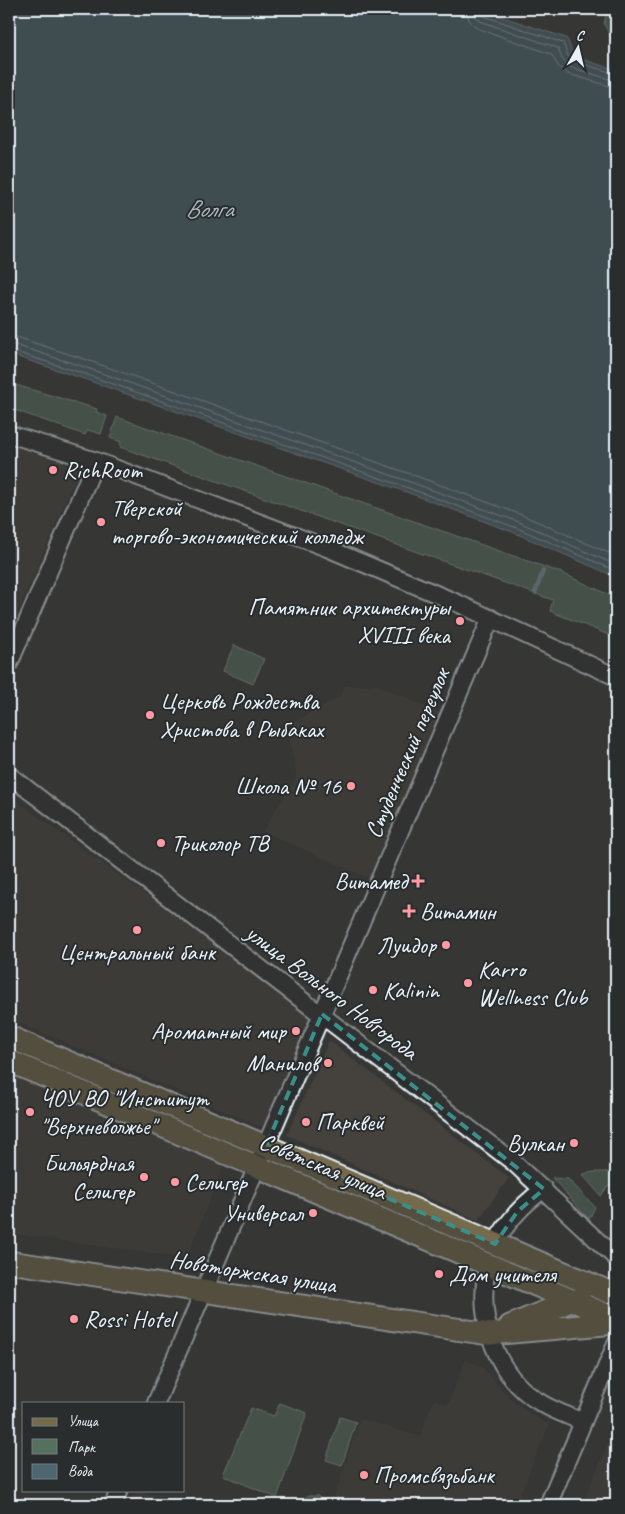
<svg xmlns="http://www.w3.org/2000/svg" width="625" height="1514" viewBox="0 0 625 1514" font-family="Caveat,sans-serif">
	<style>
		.built { fill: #45433d }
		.green { fill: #55705e; stroke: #9eb0ab }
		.water { fill: #4d6772; stroke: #8b9ea8 }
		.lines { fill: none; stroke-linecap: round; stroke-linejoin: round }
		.shore { stroke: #aabac2; stroke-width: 1 }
		.stream { stroke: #8b9ea8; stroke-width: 4.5 }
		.minor-casing { stroke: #e8f1f8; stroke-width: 20 }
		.major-casing { stroke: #e8f1f8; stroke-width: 25 }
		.minor { stroke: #2a2d2e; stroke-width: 16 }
		.major { stroke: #746b4b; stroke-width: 21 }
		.marked { fill: none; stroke: #3a8f8a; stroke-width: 4; stroke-dasharray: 10 6; stroke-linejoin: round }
		.poi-dot { fill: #ff9aa2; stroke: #2a2d2e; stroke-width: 2 }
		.labels { text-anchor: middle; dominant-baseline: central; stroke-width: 4; stroke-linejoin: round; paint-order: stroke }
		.poi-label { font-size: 24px; fill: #e8f1f8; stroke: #2a2d2e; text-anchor: start }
		.street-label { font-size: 24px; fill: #e8f1f8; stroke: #2a2d2e }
		.water-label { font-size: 25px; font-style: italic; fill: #aabac2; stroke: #2a2d2e }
	</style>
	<rect width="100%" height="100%" fill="#363735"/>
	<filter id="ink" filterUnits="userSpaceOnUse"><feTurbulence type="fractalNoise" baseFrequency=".02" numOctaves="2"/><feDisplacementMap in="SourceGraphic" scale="10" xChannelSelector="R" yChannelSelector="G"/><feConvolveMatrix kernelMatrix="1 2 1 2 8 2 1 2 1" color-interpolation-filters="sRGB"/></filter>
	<g filter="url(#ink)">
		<!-- built -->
		<path class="built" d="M9 434 84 457 9 632Z
			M345 686H379L441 714 371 879 263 831 296 778 295 763 289 738 294 722 340 697Z
			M9 796 317 1019 270 1130 9 1018Z
			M329 1041 509 1178 478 1220 287 1135Z
			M9 1072 225 1161 186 1258 9 1233Z
			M466 1360 482 1367 509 1398 528 1413 549 1425 515 1505H332L360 1419 420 1437 434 1400 448 1405Z
			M616 1427V1505H582L604 1455Z
			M136 1490H140L175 1505H129Z"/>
		<!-- green -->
		<path class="green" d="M608 9H616V44L614 43 604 24Z
			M9 383 97 409 96 412 107 416 101 434 88 430 85 435 9 408Z
			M117 417 562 573 616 598V638L550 611 553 600 120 447 121 442 110 438Z
			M234 645 264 659 253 684 223 671Z
			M595 1172H616V1183L607 1187 601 1196 582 1174Z
			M552 1178 568 1179 595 1207 589 1219Z
			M280 1403 307 1413 277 1498 223 1475 251 1408 274 1416Z
			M340 1417 356 1422 342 1465 326 1460Z
			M309 1496H318L323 1505H297L296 1503Z"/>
		<!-- water -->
		<path class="water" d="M9 9H479L566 38C571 44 570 52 576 57L616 70V577L515 533 409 493 81 378 9 354Z"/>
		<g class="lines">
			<!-- shore -->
			<path class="shore" d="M466 9 469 20 477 28 551 54 558 66 568 74 616 88
				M474 9 475 16 480 21 558 48 562 59 570 67 616 81
				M480 9 481 13 484 16 563 43 568 56 573 61 616 74
				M9 336 16 337 87 360 416 476 522 515 616 556
				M9 343 84 367 413 483 519 522 616 565
				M9 350 82 373 411 489 517 528 616 571"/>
			<!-- stream -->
			<path class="stream" d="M535 593 543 571"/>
			<defs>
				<path id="minor" d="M9 434 96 461 327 548 455 602 616 677
					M9 664 96 461
					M9 775 513 1162 616 1258
					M495 1244C507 1221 523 1204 544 1189
					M488 1264C476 1315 494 1376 541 1403 554 1411 569 1416 583 1422
					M156 1403 491 618
					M113 1505 119 1490
					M548 1505 616 1344"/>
				<path id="major" d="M9 1037 616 1295
					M9 1061 616 1319
					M9 1262 489 1334 616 1323
					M510 1326 573 1300H580"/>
			</defs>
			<!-- minor casing -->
			<use href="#minor" class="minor-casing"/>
			<!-- major casing -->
			<use href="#major" class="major-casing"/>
			<!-- minor -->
			<use href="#minor" class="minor"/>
			<!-- major -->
			<use href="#major" class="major"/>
		</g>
	</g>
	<!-- marked area -->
	<path d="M0 0H625V1514H0ZM322 1014 544 1189 517 1212 495 1244 266 1146Z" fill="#363735" fill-opacity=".55" fill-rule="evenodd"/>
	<path class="marked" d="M322 1014 544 1189 517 1212 495 1244 266 1146Z"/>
	<!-- markers -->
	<g class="poi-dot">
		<circle cx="53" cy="470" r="5"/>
		<circle cx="101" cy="522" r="5"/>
		<circle cx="460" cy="621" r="5"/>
		<circle cx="150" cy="715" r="5"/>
		<circle cx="351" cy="786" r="5"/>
		<circle cx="161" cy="843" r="5"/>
		<path d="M415.5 873.5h5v5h5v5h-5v5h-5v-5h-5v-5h5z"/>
		<path d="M406.5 903.5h5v5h5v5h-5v5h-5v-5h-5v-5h5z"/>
		<circle cx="137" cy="930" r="5"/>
		<circle cx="446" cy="945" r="5"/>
		<circle cx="468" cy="983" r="5"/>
		<circle cx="373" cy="990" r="5"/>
		<circle cx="296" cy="1031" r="5"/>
		<circle cx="328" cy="1063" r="5"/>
		<circle cx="30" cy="1112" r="5"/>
		<circle cx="306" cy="1122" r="5"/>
		<circle cx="574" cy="1143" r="5"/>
		<circle cx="144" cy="1177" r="5"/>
		<circle cx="175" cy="1182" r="5"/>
		<circle cx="313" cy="1213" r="5"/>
		<circle cx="439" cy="1274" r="5"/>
		<circle cx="74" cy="1319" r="5"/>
		<circle cx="364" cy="1475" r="5"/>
	</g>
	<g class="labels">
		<!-- poi labels -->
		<g class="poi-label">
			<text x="63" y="470">RichRoom</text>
			<text x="111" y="508">Тверской<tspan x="111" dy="28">торгово-экономический колледж</tspan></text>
			<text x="450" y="607" text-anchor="end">Памятник архитектуры<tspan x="450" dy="28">XVIII века</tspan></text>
			<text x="160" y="701">Церковь Рождества<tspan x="160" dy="28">Христова в Рыбаках</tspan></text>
			<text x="341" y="786" text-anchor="end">Школа № 16</text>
			<text x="171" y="843">Триколор ТВ</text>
			<text x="407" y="881" text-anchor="end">Витамед</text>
			<text x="420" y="911">Витамин</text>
			<text x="436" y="945" text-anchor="end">Луидор</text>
			<text x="137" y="952" text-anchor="middle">Центральный банк</text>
			<text x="478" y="969">Karro<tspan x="478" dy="28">Wellness Club</tspan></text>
			<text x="383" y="990">Kalinin</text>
			<text x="286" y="1031" text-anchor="end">Ароматный мир</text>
			<text x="318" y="1063" text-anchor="end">Манилов</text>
			<text x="40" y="1098">ЧОУ ВО "Институт<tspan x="40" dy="28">"Верхневолжье"</tspan></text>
			<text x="316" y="1122">Парквей</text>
			<text x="564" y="1143" text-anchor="end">Вулкан</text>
			<text x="134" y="1163" text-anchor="end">Бильярдная<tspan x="134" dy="28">Селигер</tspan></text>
			<text x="185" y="1182">Селигер</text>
			<text x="303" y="1213" text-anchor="end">Универсал</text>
			<text x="449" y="1274">Дом учителя</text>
			<text x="84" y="1319">Rossi Hotel</text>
			<text x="374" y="1475">Промсвязьбанк</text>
		</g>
		<!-- street labels -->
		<g class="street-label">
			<text transform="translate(407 753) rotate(-67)">Студенческий переулок</text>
			<text transform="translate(332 992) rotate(37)">улица Вольного Новгорода</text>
			<text transform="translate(323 1166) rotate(23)">Советская улица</text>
			<text transform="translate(253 1272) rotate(9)">Новоторжская улица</text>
		</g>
		<!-- water labels -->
		<g class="water-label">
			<text x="209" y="209">Волга</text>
		</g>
	</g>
	<!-- margin -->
	<rect width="625" height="1514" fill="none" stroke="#2a2d2e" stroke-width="30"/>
	<rect x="15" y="15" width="595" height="1484" fill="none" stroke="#e8f1f8" stroke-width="2" filter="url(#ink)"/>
	<!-- legend -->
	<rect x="22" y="1402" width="162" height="90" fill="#2a2d2e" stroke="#767b7f"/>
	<rect x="32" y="1418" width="25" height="8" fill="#746b4b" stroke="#767b7f"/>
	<text x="68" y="1426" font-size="15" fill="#e8f1f8">Улица</text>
	<rect x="32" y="1439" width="25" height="15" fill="#55705e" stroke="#767b7f"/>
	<text x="68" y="1452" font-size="15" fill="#e8f1f8">Парк</text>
	<rect x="32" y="1464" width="25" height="15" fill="#4d6772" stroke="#767b7f"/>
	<text x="68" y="1476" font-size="15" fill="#e8f1f8">Вода</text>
	<!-- north arrow -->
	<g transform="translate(578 48) rotate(8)" stroke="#2a2d2e" stroke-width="4" paint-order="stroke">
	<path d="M0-4L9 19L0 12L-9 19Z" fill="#e8f1f8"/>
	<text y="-8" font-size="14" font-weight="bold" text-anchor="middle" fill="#e8f1f8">С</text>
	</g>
</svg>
